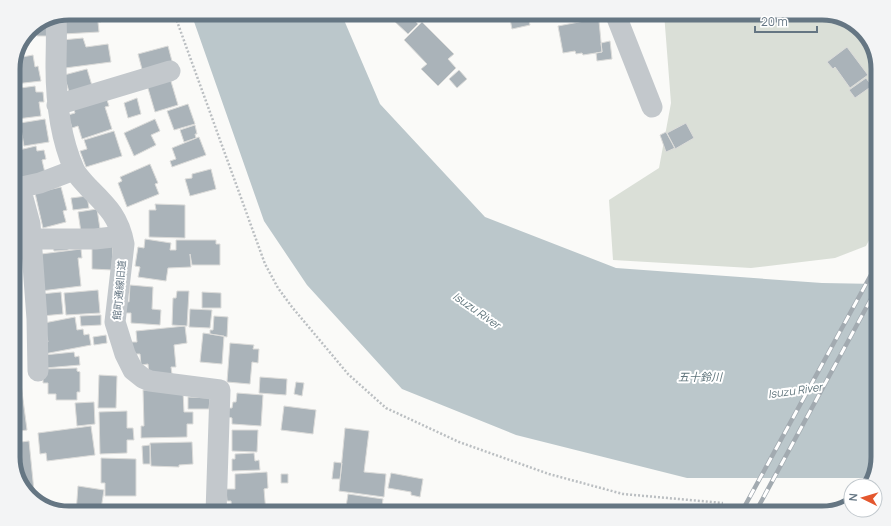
<svg xmlns="http://www.w3.org/2000/svg" width="891" height="526" viewBox="0 0 891 526" font-family="Manrope,'Noto Sans JP',sans-serif">
	<style>
		.green { fill: #dadfd7 }
		.water { fill: #bbc7cb }
		.building { fill: #aab3b9; stroke: #dcdcda }
		.lines { fill: none; stroke-linecap: round; stroke-linejoin: round }
		.path { stroke: #bbbfc2; stroke-width: 2.5; stroke-dasharray: 2 2; stroke-linecap: butt }
		.minor { stroke: #c3c8cc; stroke-width: 21 }
		.rail-casing { stroke: #a2aab0; stroke-width: 4.5 }
		.rail { stroke: #fff; stroke-width: 3; stroke-dasharray: 9; stroke-linecap: butt }
		.labels { text-anchor: middle; dominant-baseline: central; stroke-width: 4; stroke-linejoin: round; paint-order: stroke }
		.street-label { font-size: 10px; fill: #657683; stroke: #fff }
		.water-label { font-size: 11px; font-style: italic; fill: #60757c; stroke: #fff }
		.rim { fill: none; stroke: #657683; stroke-width: 5 }
	</style>
	<rect width="100%" height="100%" fill="#fafaf8"/>
	<!-- green -->
	<path class="green" d="M664 13H822L850 21 870 41 878 65V223L866 246 835 258 751 268 613 260 609 200 659 168 671 103Z"/>
	<!-- water -->
	<path class="water" d="M191 13H341L380 104 485 217 616 268 822 283 878 284V458L873 478H687L516 435 402 389 307 285 264 221Z"/>
	<!-- building -->
	<path class="building" d="M69 13H106V16L101 17V22H98L99 32 63 34 62 21H71V15H67Z
		M401 13H407L418 24 408 34 394 21Z
		M409 13H425L418 21Z
		M503 13H527L530 25 512 29 510 19 505 21Z
		M595 19 596 21H599L602 52 583 55 582 53 576 54 575 51 563 53 558 26Z
		M422 22 454 54 448 59 456 68 438 86 421 69 427 64 404 40Z
		M47 25 48 36H37L36 26Z
		M83 38 86 47 108 44 111 62 65 68 62 40Z
		M610 41 612 59 597 61 596 53 602 52 601 43Z
		M23 44V52H19Z
		M168 46 173 65 143 73 138 54Z
		M847 47 868 75 850 88 835 67 833 69 827 62Z
		M33 55 35 67 38 66 41 81 15 84 13 65 17 58Z
		M87 69 93 89 70 95 64 75Z
		M459 70 467 79 457 88 449 79Z
		M170 78 178 105 155 112 147 85Z
		M866 78 872 86 855 98 849 90Z
		M35 86 36 92H43L44 102H39L41 116 17 119 13 89Z
		M106 97 109 106 105 107 112 129 82 139 78 126 72 128 68 115 75 113 73 107Z
		M137 98 141 114 128 118 124 103Z
		M188 104 195 124 174 130 167 111Z
		M45 119 49 142 24 146 20 123Z
		M155 119 160 131 151 135 156 145 134 156 124 133Z
		M686 123 694 138 675 149 667 133Z
		M195 125 197 134H195L196 138 184 142 180 130Z
		M114 131 122 156 86 167 80 151 87 149 84 140Z
		M666 132 675 148 666 152 660 135Z
		M199 137 206 155 172 167 170 161 176 159 172 148Z
		M18 146 19 150 36 146 37 151 44 150 46 159 42 160 45 173 13 179V172H16L13 147Z
		M150 164 158 183 155 184 159 194 127 207 118 183 122 181 120 177Z
		M211 169 216 189 190 196 185 179 192 178V174Z
		M61 187 67 210 63 211 66 222 43 228 35 193Z
		M87 196 89 208 73 210 71 198Z
		M155 204 185 205V238L149 237V210H156Z
		M97 209 100 229 81 232 78 212Z
		M13 213H17V232H20V241L13 242Z
		M145 239 171 243 170 250H176V240H216V244H220V265H192L190 254 191 267 168 268 166 281 138 277 140 267 135 266 138 247 144 248Z
		M68 245V250L54 251 53 246Z
		M92 245 113 246 112 270 92 269Z
		M13 246H14L15 264H13Z
		M81 249 82 258H78L81 286 41 291V254Z
		M130 285 153 287 152 309 161 310 160 325 131 323V313H125L126 301 129 302Z
		M98 290 100 313 66 315 64 293Z
		M177 291H189L187 326 172 325 173 298H176Z
		M61 292 63 314 42 316 41 294Z
		M202 292 221 293V308H202Z
		M190 309 212 310 210 328 189 327Z
		M101 315V325L81 326 80 316Z
		M214 316 228 317 227 337 210 334V330H213Z
		M75 317 77 330 83 329 84 335 89 334 91 345 44 354 42 344 48 342 44 323Z
		M185 326 187 343 174 345 176 367H171L172 374H149L148 364 141 365 140 354H132L131 342H137L136 331Z
		M203 333 224 336 222 364 200 362Z
		M106 335 107 343 94 345 93 337Z
		M230 343 254 345 253 349H259L258 363 252 362 250 384 227 382Z
		M13 352H15L17 363 13 364Z
		M74 352 75 357 79 356 80 365 45 368 44 355Z
		M77 368V371L80 372V392H77V400H56V394H48V383H43V369Z
		M99 375 117 376 116 408H98Z
		M260 377 287 379 286 395 259 393Z
		M296 382 304 383 302 396 294 394Z
		M21 384 27 430 13 432V385Z
		M143 390 183 391 184 412H193V424H187V437L141 438V426H144Z
		M237 393 263 395 261 426 232 424V418L228 417V408H232L233 402H236Z
		M188 397 210 398 209 409H188Z
		M94 402 95 424 77 426 75 403Z
		M284 406 316 410 313 434 281 430Z
		M127 411V428H133L134 440H127V453L100 454 99 412Z
		M91 426 95 455 47 461 46 453 40 454 38 433Z
		M345 428 369 431 364 472 386 474 384 497 339 491Z
		M232 430H258L257 452 232 451Z
		M29 441 34 491 27 492 23 488 22 478 19 479 13 461V443Z
		M192 442 193 464 179 465V467L151 466 150 443Z
		M150 445V464H143L142 446Z
		M254 453 255 461 259 460 260 470 232 471V459H235V454Z
		M101 458 136 459V496H105V483H101Z
		M334 462 342 463 340 479H332Z
		M267 472 268 488 264 489 266 513H232L231 501H227L226 489H235V474Z
		M391 473 423 479 420 497 411 495V492L388 488Z
		M281 474H288V483H281Z
		M78 486 104 490 101 509H104V513H76Z
		M348 494 383 499 381 513H345Z
		M35 500 72 511 71 513 41 505Z
		M179 510 192 512V513H178Z"/>
	<g class="lines">
		<!-- path -->
		<path class="path" d="M174 13 265 264 278 288 292 307 348 374 386 408 459 442 549 474 623 494 723 503"/>
		<!-- minor -->
		<path class="minor" d="M615 13 652 107
			M56 18C57 34 56 51 56 67 56 101 60 137 74 169 77 176 84 182 89 188 107 206 119 217 124 244L115 322 125 354 133 370 143 378 150 381 220 390 216 513
			M57 105 170 71
			M20 187 30 224 37 319 38 371
			M13 189 40 183 74 170
			M31 239H95L122 236"/>
		<defs>
			<path id="rail" d="M741 513 878 262
				M755 513 878 286"/>
		</defs>
		<!-- rail casing -->
		<use href="#rail" class="rail-casing"/>
		<!-- rail -->
		<use href="#rail" class="rail"/>
	</g>
	<g class="labels">
		<!-- street labels -->
		<g class="street-label">
			<text transform="translate(119 290) rotate(-85)">館町通線旧道</text>
		</g>
		<!-- water labels -->
		<g class="water-label">
			<text transform="translate(477 310) rotate(35)">Isuzu River</text>
			<text x="700" y="376">五十鈴川</text>
			<text transform="translate(795 390) rotate(-8)">Isuzu River</text>
		</g>
	</g>
	<!-- crop -->
	<path d="M0 0H891V526H0ZM69 20H822A49 49 0 0 1 871 69V457A49 49 0 0 1 822 506H69A49 49 0 0 1 20 457V69A49 49 0 0 1 69 20Z" fill="#f3f4f5" fill-rule="evenodd"/>
	<path class="rim" d="M69 20H822A49 49 0 0 1 871 69V457A49 49 0 0 1 822 506H69A49 49 0 0 1 20 457V69A49 49 0 0 1 69 20Z"/>
	<!-- north arrow -->
	<g transform="translate(863 498) rotate(275)"><circle r="19" fill="#ffffff" stroke="#c1c8cd"/>
	<path d="M0-3L7 15L0 10L-7 15Z" fill="#e4572e"/>
	<text y="-6" font-size="11" font-weight="bold" text-anchor="middle" fill="#657683">N</text>
	</g>
	<!-- scale -->
	<path d="M755 26v6h62v-6" fill="none" stroke="#657683" stroke-width="2"/>
	<text x="761" y="26" font-size="12" fill="#657683" stroke="#ffffff" stroke-width="3" paint-order="stroke">20 m</text>
</svg>
